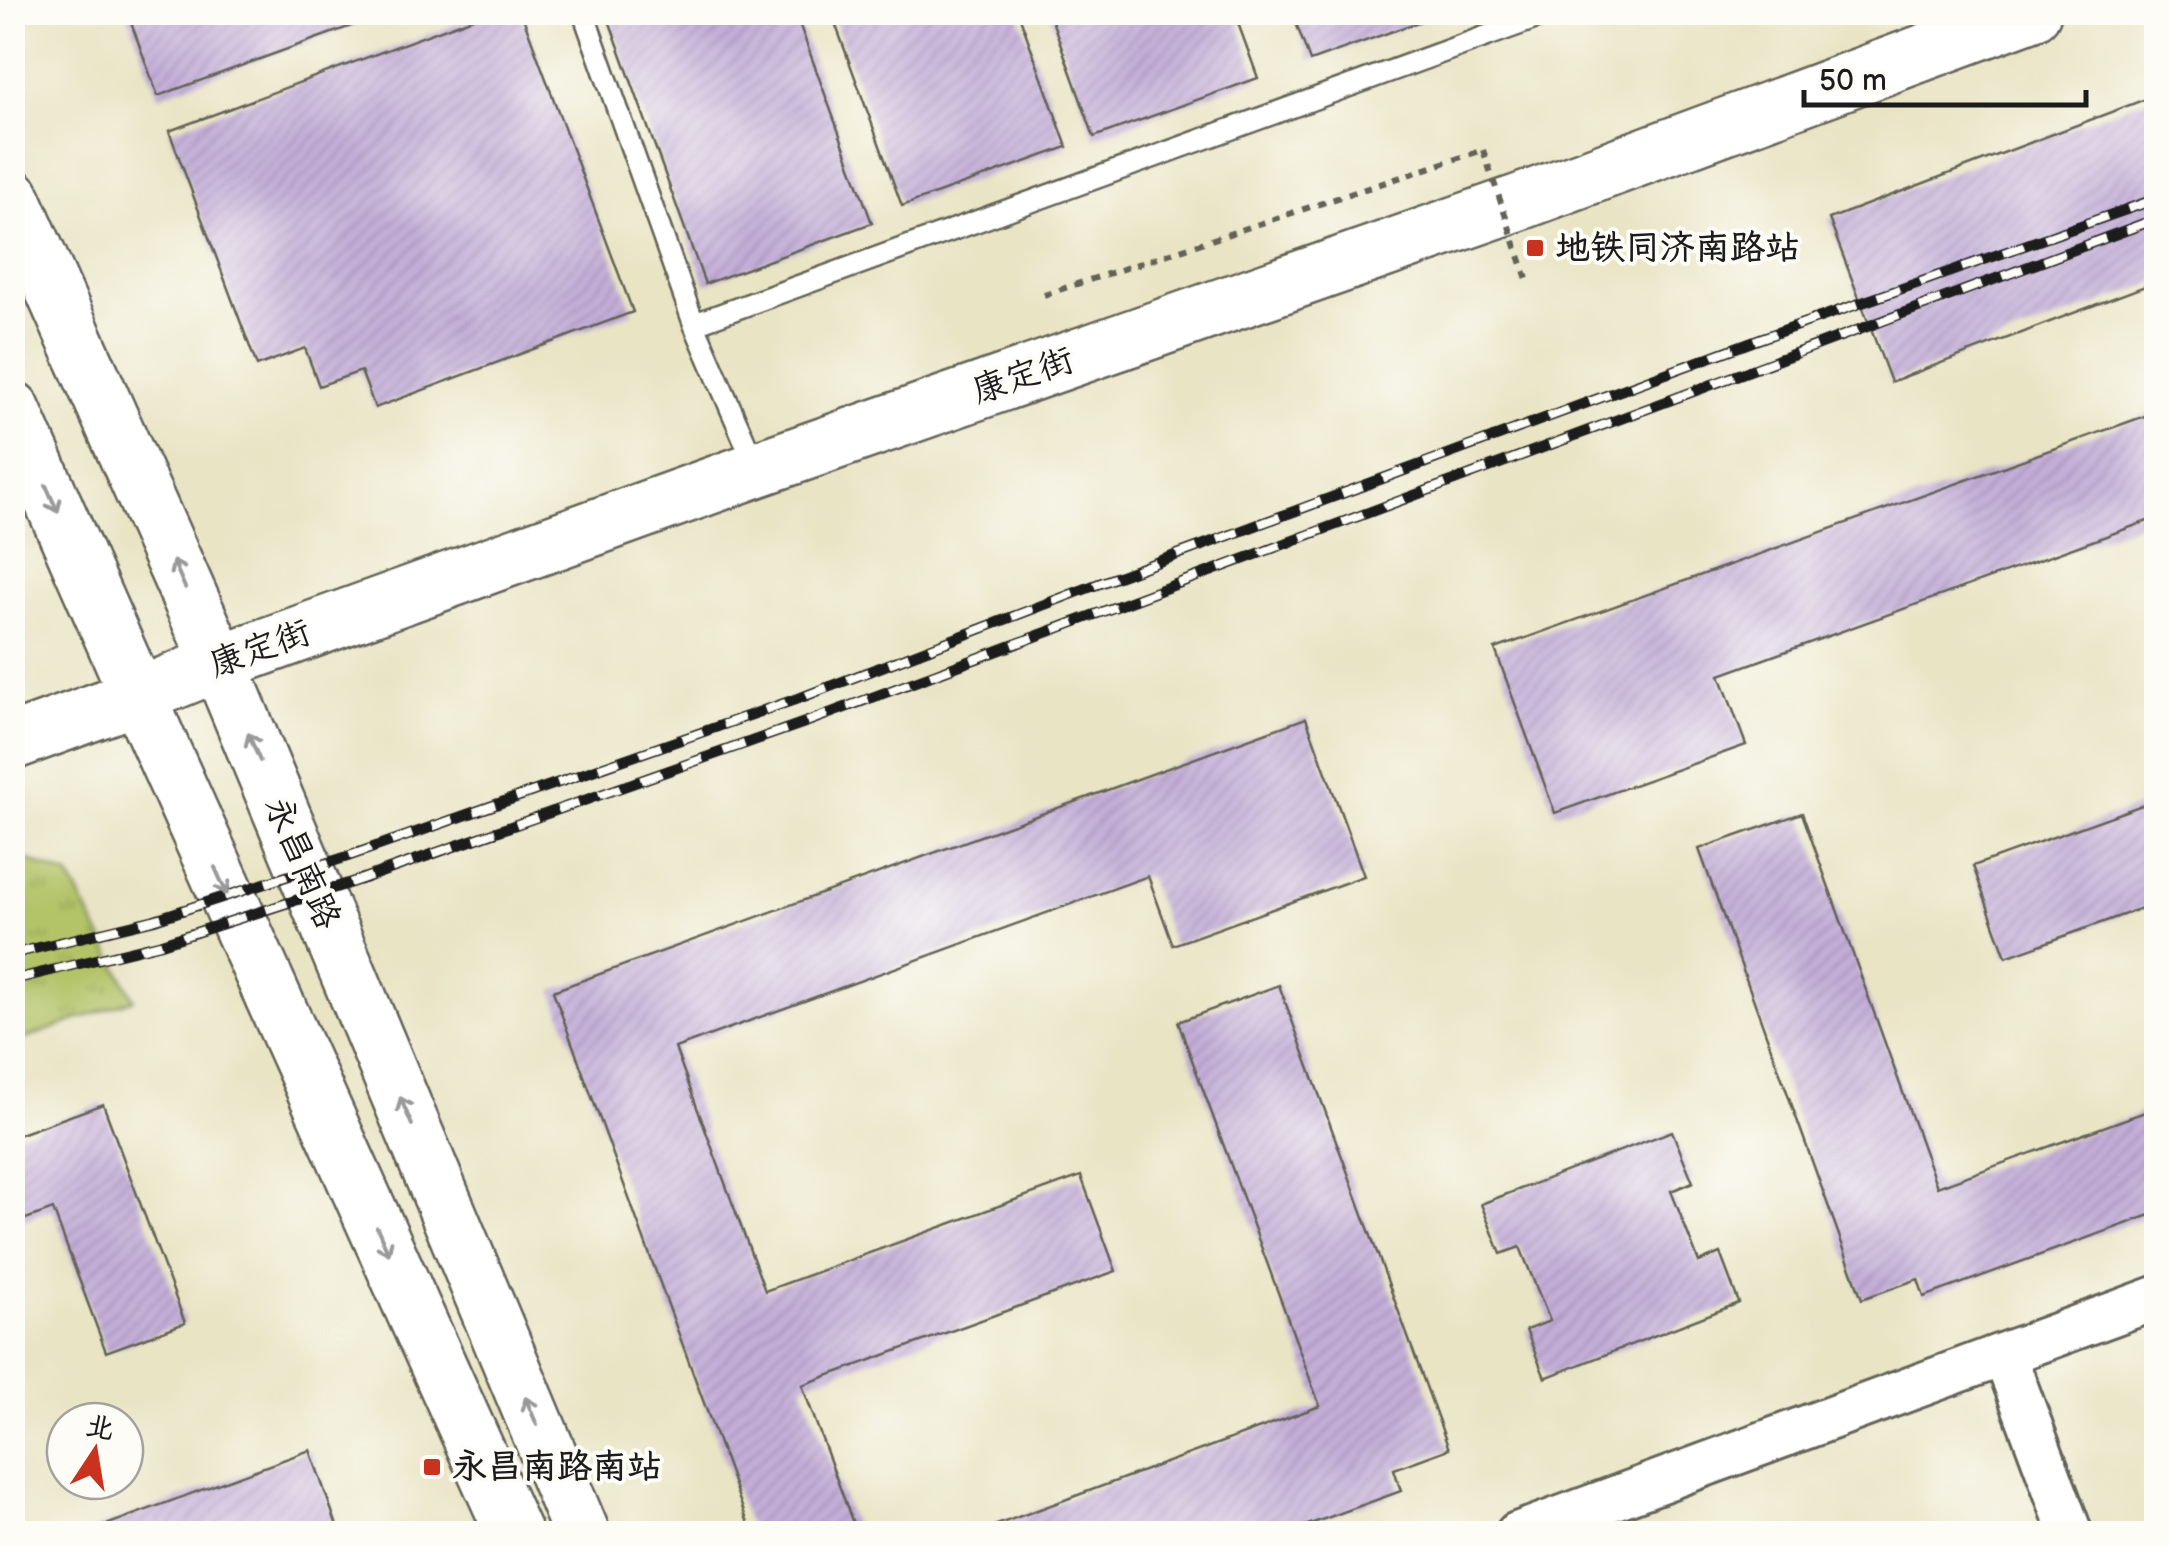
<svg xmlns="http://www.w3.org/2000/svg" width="2169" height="1546" viewBox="0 0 2169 1546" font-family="'Balsamiq Sans','LXGW WenKai TC',sans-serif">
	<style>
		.park { fill: url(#park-tufts); stroke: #677042; stroke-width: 2.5 }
		.building { fill: url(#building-hatch) }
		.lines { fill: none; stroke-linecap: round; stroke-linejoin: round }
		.lane-casing { stroke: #646257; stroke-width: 25 }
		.street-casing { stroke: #646257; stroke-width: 48 }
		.secondary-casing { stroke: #646257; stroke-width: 60 }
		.path { stroke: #646257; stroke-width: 6; stroke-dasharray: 8 8; stroke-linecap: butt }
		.lane { stroke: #fff; stroke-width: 20 }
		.street { stroke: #fff; stroke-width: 42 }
		.secondary { stroke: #fff; stroke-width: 55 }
		.rail-casing { stroke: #1c1c1c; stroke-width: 11 }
		.rail { stroke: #fdfcf7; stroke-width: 8; stroke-dasharray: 22; stroke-linecap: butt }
		.path-bridge { stroke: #646257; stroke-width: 6; stroke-dasharray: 8 8; stroke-linecap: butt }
		.oneway { stroke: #999 }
		.poi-dot { fill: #c8321e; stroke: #fdfcf7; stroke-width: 4 }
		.labels { text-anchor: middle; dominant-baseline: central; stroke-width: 8; stroke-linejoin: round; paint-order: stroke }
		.poi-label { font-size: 35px; font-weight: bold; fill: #1c1c1c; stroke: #fdfcf7; text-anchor: start }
		.street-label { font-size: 35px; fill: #1c1c1c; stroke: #fdfcf7 }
	</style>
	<defs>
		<pattern id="park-tufts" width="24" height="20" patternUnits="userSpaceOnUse" patternTransform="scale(2.5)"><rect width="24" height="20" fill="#b2c367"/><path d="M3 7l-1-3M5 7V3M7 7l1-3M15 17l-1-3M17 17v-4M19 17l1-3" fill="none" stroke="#98a759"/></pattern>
		<pattern id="building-hatch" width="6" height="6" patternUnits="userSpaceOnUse" patternTransform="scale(2.5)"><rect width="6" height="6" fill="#c3aed8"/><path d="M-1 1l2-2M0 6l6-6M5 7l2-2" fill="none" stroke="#a795b9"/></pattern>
	</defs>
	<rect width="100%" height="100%" fill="#fdfcf7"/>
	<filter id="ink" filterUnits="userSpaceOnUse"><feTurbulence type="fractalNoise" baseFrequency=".01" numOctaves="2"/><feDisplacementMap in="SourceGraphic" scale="20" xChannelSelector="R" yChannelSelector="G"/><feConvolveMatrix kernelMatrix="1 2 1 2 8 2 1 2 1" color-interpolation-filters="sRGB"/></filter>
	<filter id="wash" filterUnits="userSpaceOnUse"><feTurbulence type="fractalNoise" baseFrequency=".0048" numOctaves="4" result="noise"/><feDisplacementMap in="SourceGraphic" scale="40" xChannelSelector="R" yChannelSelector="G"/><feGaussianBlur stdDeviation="2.25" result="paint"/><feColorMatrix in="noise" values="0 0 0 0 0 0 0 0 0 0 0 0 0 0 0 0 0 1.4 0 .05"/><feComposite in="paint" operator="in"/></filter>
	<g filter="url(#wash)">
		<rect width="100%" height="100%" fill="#e9e4c4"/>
		<!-- park -->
		<path class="park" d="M13 854 69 876 134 999 13 1043Z"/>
		<g id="blocks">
			<!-- building -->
			<path class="building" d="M127 12H387V13L158 96Z
				M489 12H521L633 312 375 408 361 371 319 386 305 348 257 366 169 131Z
				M606 12H795L872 223 705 284Z
				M831 12H1018L1067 147 902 206Z
				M1049 12H1234L1258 78 1094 137Z
				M1292 12H1443V13L1310 61Z
				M2156 95V282L1891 382 1829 219Z
				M2156 412V518L1720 675 1746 745 1555 813 1495 649Z
				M1306 718 1364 876 1173 945 1148 876 675 1048 765 1291 1081 1176 1116 1271 802 1385 857 1534H752L553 991Z
				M2156 800V903L2006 957 1973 866Z
				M1802 813 1937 1187 2156 1108V1213L1924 1297 1918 1279 1862 1299 1699 849Z
				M1279 985 1449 1449 1394 1469 1401 1491 1283 1534H972L1320 1406 1178 1022Z
				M103 1104 185 1323 106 1352 53 1209 12 1224V1137Z
				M1672 1131 1693 1182 1671 1191 1699 1262 1720 1253 1739 1303 1545 1378 1526 1330 1550 1321 1520 1247 1501 1254 1481 1204Z
				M310 1450 340 1534H84V1533Z"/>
		</g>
	</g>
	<g filter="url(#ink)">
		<use href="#blocks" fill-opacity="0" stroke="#646257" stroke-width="2.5"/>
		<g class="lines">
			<defs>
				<path id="lane" d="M583 12 694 324 756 467
					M694 324 1553 12"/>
				<path id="street" d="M2004 1354 2071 1534
					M1517 1534 2156 1298"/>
				<path id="secondary" d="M12 197 219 663 582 1534
					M12 409 138 696 514 1534
					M12 742 138 696 219 663 757 469 1523 201 2033 12"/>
			</defs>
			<!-- lane casing -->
			<use href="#lane" class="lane-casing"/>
			<!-- street casing -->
			<use href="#street" class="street-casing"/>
			<!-- secondary casing -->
			<use href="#secondary" class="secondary-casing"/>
			<!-- path -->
			<path class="path" d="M1044 295 1483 150"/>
			<!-- lane -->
			<use href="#lane" class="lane"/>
			<!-- street -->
			<use href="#street" class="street"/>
			<!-- secondary -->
			<use href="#secondary" class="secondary"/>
			<defs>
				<path id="rail" d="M12 954 153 920 349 856 805 696 1098 584 1759 339 2156 199
					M12 980 160 944 362 879 809 721 2156 219"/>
			</defs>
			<!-- rail casing -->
			<use href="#rail" class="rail-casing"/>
			<!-- rail -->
			<use href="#rail" class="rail"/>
			<!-- path-bridge -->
			<path class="path-bridge" d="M1483 150 1528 282"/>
		</g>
		<!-- one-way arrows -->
		<defs><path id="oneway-shaft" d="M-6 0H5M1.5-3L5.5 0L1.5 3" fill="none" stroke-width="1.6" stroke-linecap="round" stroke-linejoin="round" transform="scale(2.5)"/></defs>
		<g class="oneway">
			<use href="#oneway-shaft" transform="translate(52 499) rotate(66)"/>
			<use href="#oneway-shaft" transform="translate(179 574) rotate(-114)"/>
			<use href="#oneway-shaft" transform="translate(254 747) rotate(-113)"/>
			<use href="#oneway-shaft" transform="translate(221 881) rotate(66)"/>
			<use href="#oneway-shaft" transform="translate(406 1111) rotate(-113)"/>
			<use href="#oneway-shaft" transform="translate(383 1241) rotate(66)"/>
			<use href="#oneway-shaft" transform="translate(531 1411) rotate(-113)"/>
		</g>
	</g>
	<!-- markers -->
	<g class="poi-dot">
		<rect x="1525" y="238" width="20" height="20" rx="5"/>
		<rect x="422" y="1457" width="20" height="20" rx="5"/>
	</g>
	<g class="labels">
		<!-- poi labels -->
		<g class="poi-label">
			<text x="1555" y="248">地铁同济南路站</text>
			<text x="452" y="1467">永昌南路南站</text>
		</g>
		<!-- street labels -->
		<g class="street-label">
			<text transform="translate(1023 376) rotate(-19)">康定街</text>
			<text transform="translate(260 649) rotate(-20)">康定街</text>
			<text transform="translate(302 863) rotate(67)">永昌南路</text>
		</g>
	</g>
	<!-- margin -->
	<rect width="2169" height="1546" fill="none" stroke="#fdfcf7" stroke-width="50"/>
	<!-- north arrow -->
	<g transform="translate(95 1451) rotate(12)"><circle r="48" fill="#fdfcf7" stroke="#a3a29f" stroke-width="2.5"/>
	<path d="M0-8L18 38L0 25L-18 38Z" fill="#c8321e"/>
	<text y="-15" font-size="28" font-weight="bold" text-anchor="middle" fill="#1c1c1c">北</text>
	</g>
	<!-- scale -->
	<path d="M1804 90v15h282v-15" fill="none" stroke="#1c1c1c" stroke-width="5"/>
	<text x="1819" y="90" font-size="30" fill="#1c1c1c" stroke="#fdfcf7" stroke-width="8" paint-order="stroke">50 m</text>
</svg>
